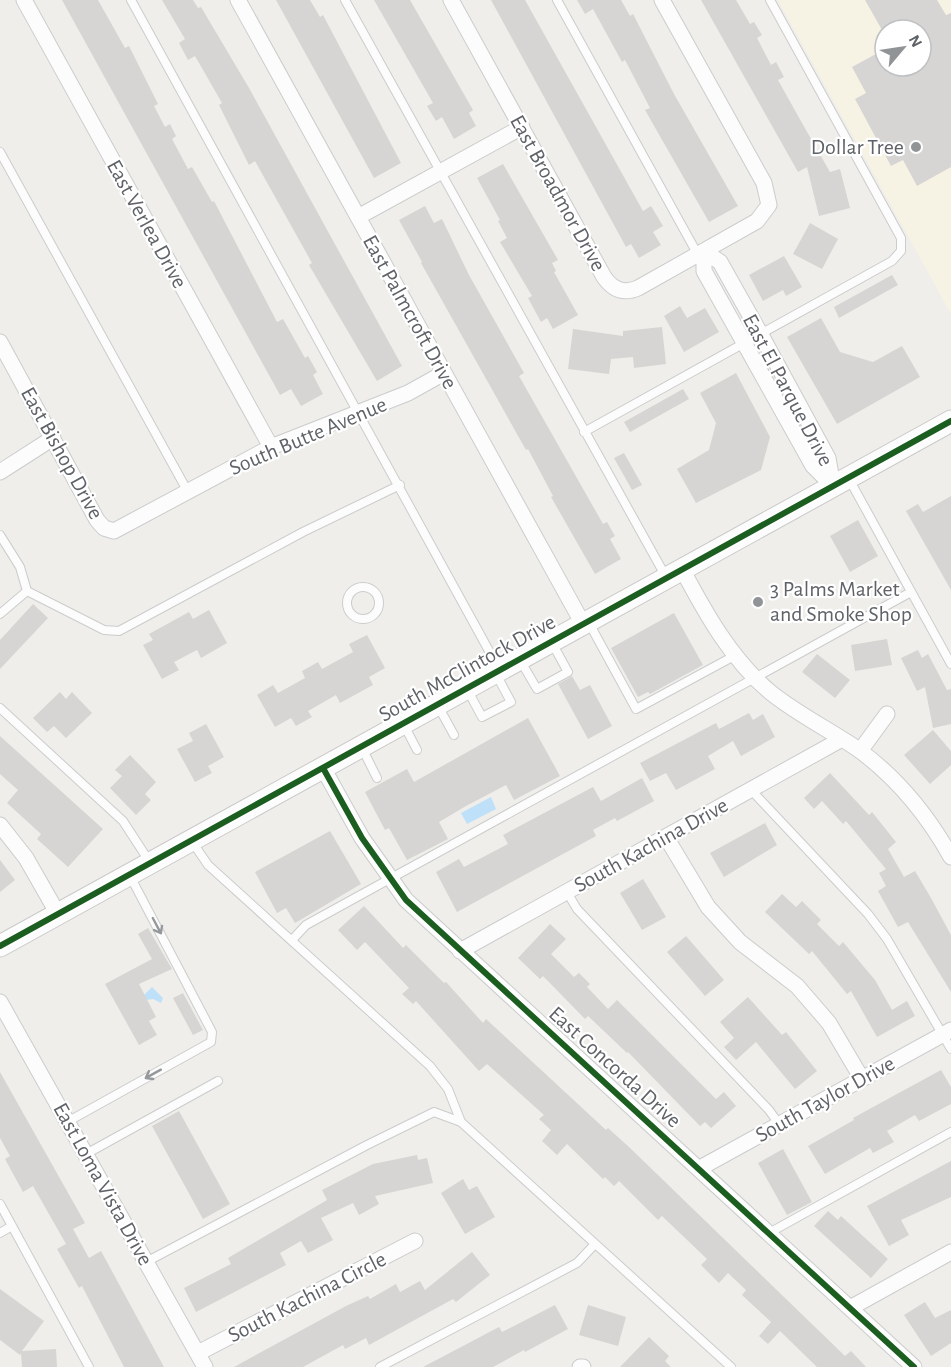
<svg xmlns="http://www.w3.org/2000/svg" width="951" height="1367" viewBox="0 0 951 1367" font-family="'Alegreya Sans',sans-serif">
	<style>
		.commercial { fill: #f7f3e4; fill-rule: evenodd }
		.water { fill: #bfe0f9 }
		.building { fill: #d6d5d3 }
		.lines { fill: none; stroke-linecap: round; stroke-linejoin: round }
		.service-casing { stroke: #cbcccc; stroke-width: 10 }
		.minor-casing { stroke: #cbcccc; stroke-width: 17 }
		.secondary-casing { stroke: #cacacb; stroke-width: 23 }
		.service { stroke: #fdfcfc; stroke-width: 8 }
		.minor { stroke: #fdfcfc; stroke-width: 15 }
		.secondary { stroke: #fdfcfc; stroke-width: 21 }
		.cycleway-casing { stroke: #fff; stroke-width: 10 }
		.cycleway { stroke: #1b5e20; stroke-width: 6 }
		.oneway { stroke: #96999c }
		.poi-dot { fill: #919496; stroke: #fff; stroke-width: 2 }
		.labels { text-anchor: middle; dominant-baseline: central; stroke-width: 4.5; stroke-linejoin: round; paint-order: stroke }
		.poi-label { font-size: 22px; fill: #5f6368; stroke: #fff; text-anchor: end }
		.street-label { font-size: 22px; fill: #5f6368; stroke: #fff }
	</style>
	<rect width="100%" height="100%" fill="#efeeea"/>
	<!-- commercial -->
	<path class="commercial" d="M778 0H951V314ZM885 30H921V66H885Z"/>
	<!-- water -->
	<path class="water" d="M491 797 496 809 467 824 461 813Z
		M152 987 163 998 161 1003 153 999 146 1000 143 996Z"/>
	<!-- building -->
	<path class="building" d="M62 0H98L125 48 129 46 158 104 154 106 165 127 170 124 176 136 172 139 188 169 192 167 212 202 214 201 277 322 283 319 305 358 308 356 317 372 313 375 323 394 301 406 291 389 280 395Z
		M162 0H193L198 8 201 7 249 88 402 366 377 381 309 265 312 263 255 161 249 165 219 105 222 103 195 56 188 60 179 43 185 39Z
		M276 0H310L320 17 323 15 401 163 374 178Z
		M374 0H410L473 110 469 113 476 126 454 139 442 117 436 121 427 106 433 103Z
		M491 0H525L643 211 651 206 663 226 653 232 661 245 639 258 631 244 626 247Z
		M577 0H621L630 16 633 14 674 94 738 206 709 222 645 110 650 108 625 60 622 62 593 9 585 14Z
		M701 0H736L750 24 754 22 762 35 757 38 771 65 776 62 784 77 778 80 802 123 830 172 840 169 850 208 819 216 807 167 798 172Z
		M865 0H937L946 15 951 13V167L917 186 903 160 891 166 855 99 866 93 852 67 885 49V66H921V30H882Z
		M503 164 558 260 552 263 556 271 554 272 578 315 553 329 547 318 541 322 528 298 532 296 500 242 507 238 498 221 500 220 477 178Z
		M425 206 434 223 442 219 469 275 524 373 519 376 603 524 607 522 615 536 610 539 621 559 595 574 551 497 553 496 528 449 526 450 421 263 422 262 399 220Z
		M810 223 838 239 822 269 793 254Z
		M784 256 802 287 786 296 783 290 763 301 749 275Z
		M892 275 898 285 839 318 834 307Z
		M680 306 687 318 705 308 719 332 684 352 664 316Z
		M821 318 840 352 873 362 902 346 920 377 837 424 787 337Z
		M662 327 666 364 634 368 633 357 611 359 609 374 568 369 573 329 623 336V331Z
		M736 373 770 437 761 470 696 503 677 469 709 450 716 423 700 393Z
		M683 389 689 399 630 432 624 422Z
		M624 453 642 485 632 490 614 458Z
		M951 496V590L906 511 918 504 923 512Z
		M858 520 878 556 850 572 830 536Z
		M33 604 48 618 0 669V640Z
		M209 610 227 643 201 658 197 650 174 662 179 670 162 679 143 645 153 640 149 634 189 612 193 619Z
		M674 613 703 665 650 694 648 692 638 697 611 648Z
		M367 635 385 668 369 677 373 685 340 703 336 695 308 711 312 717 296 726 291 718 275 727 257 695 273 685 278 693 305 678 302 671 318 662 322 669 353 652 349 644Z
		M887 639 892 665 855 671 851 645Z
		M918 650 922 658 928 654 947 690 951 689V724L933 728 925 687 917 691 901 658Z
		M817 654 850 680 835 698 802 672Z
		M572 676 580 690 590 685 612 726 588 739 558 684Z
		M60 692 66 699 72 692 92 713 66 738 54 726 47 732 33 718Z
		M749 713 753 720 763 714 775 737 741 756 733 741 708 756 715 769 676 790 666 773 650 781 640 763 716 723 719 729Z
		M528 718 560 776 514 800 506 785 466 806 439 822 448 839 407 860 389 828 385 830 365 792 407 769 414 782Z
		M206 724 224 757 208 766 212 773 195 782 177 749 193 741 189 733Z
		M933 730 951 751V765L930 784 904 755Z
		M0 736 103 829 68 867 37 839 41 834 7 803 18 790 0 774Z
		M130 755 156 782 145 794 151 800 136 815 110 788 122 776 115 770Z
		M830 773 869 815 872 812 896 842 888 849 904 877 915 871 931 898 951 935V992L908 922 898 927 878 891 886 886 879 873 886 869 846 821 843 824 822 801 814 809 804 798Z
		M642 778 654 801 617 821 615 818 593 830 596 836 457 912 436 872 459 859 464 867 508 844 503 835 593 787 601 801Z
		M765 823 777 845 724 877 710 853Z
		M330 831 361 884 295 923 286 908 277 913 255 872Z
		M0 860 15 880 0 892Z
		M643 879 666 917 642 930 620 893Z
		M782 894 796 907 802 901 821 920 817 924 839 946 843 942 875 980 892 1010 907 1001 915 1016 877 1037 851 991 847 994 812 951 809 954 765 912Z
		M364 906 403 948 406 945 444 983 446 982 483 1023 486 1019 606 1130 608 1128 629 1147 845 1356 851 1351 866 1367H817L780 1331 768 1344 759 1336 771 1322 742 1295 746 1290 728 1273 719 1283 701 1265 707 1259 662 1216 658 1220 619 1181 614 1186 605 1177 603 1179 567 1144 557 1155 542 1141 551 1130 539 1119 544 1115 487 1064 479 1071 416 1001 413 1004 402 994 409 988 365 942 357 950 338 930Z
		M550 924 566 939 551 954 574 977 579 973 590 984 587 987 608 1009 617 1000 716 1099 724 1092 736 1106 711 1128 705 1122 700 1126 628 1052 627 1053 588 1016 585 1019 543 976 540 979 518 958Z
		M148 928 172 969 139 984 156 1017 149 1021 157 1035 139 1045 105 984 152 959 138 934Z
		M686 936 724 980 705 996 667 952Z
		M183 993 203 1030 193 1035 173 998Z
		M748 997 782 1035 786 1032 817 1071 795 1089 756 1042 736 1060 724 1047 734 1038 720 1022Z
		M941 1070 951 1087V1104L919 1121 915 1115 887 1131 894 1142 873 1153 870 1148 825 1174 808 1146 854 1120 853 1118Z
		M0 1072 85 1223 73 1229 89 1258 101 1251 164 1367H124L82 1286 79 1288 57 1249 66 1244 33 1186 23 1192 5 1159 10 1156 0 1138Z
		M179 1111 230 1204 203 1219 152 1126Z
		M783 1149 812 1202 787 1215 758 1163Z
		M417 1155 418 1160 427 1158 433 1183 375 1196 379 1204 359 1215 353 1203 321 1218 333 1240 308 1253 301 1241 280 1253 286 1265 196 1312 184 1288 231 1264 228 1258 327 1200 322 1190 373 1164Z
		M951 1161V1197L901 1220 909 1235 889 1246 867 1206Z
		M463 1179 469 1190 477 1186 495 1217 465 1234 441 1193Z
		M828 1211 838 1220 841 1216 888 1259 871 1278 814 1226Z
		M472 1252 490 1275 456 1302 453 1299 369 1345 366 1338 345 1349 343 1345 303 1367H234L346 1306 368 1296 370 1299 396 1284 400 1292 420 1281 425 1290Z
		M0 1289 44 1321 22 1351 56 1349 57 1367H22L21 1353 20 1355 0 1340Z
		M925 1302 935 1318 951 1310V1343L931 1356 904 1315Z
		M555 1305 568 1329 525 1352 524 1350 493 1367H423L499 1327 502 1332Z
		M588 1305 626 1317 618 1346 579 1335Z
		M649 1337 669 1356 665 1361 671 1367H620Z"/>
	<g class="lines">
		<defs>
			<path id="service" d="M131 0 499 669
				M345 0 666 577
				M557 0 698 255
				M0 152 188 492
				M584 432 892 261 901 251V238L770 0
				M849 479 951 664
				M0 535 20 567 27 591
				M347 603a16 16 0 1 1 32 0a16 16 0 1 1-32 0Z
				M0 614 27 591 104 630 119 631 303 532 400 485
				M589 623 636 709 736 655
				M520 660 537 689 568 672 552 643
				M467 689 482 717 511 702 496 674
				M438 706 454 735
				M0 708 123 821 149 861
				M404 725 417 750
				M362 748 377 778
				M751 790 868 914 887 939 951 1049
				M193 843 208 865 430 1066 448 1089 461 1122
				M567 892 577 909 769 1110 779 1124
				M292 940 306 925 911 592
				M67 1122 211 1042 212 1032 130 876
				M86 1154 218 1081
				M0 1204 89 1367
				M0 1233 12 1226
				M769 1233 951 1132
				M146 1262 367 1145 434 1112 461 1122 731 1367
				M380 1367 577 1263 595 1244"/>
			<path id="minor" d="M24 0 271 447
				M238 0 583 624
				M451 0 604 277C613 290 624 294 638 288L757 221 769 205 764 183 662 0
				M358 217 522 127
				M704 251 720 262 760 333 828 458 833 486 813 466 704 271Z
				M0 342 97 520 104 528 114 531 271 447 408 393 444 373
				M0 472 53 438
				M682 569C706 614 731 659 770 692 797 714 830 730 859 750 897 778 928 816 951 857
				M860 751 887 714
				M323 768 362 838 406 900 914 1367
				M0 825 26 858 58 914
				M666 837 708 907 740 942 797 986 829 1023 862 1079
				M460 951 842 739
				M0 1002 205 1367
				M700 1168 951 1030
				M850 1308 951 1252
				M198 1353 415 1241
				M580 1367H583"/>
			<path id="secondary" d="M0 946 951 421"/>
		</defs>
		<!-- service casing -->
		<use href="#service" class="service-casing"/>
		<!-- minor casing -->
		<use href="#minor" class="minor-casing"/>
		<!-- secondary casing -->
		<use href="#secondary" class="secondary-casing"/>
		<!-- service -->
		<use href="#service" class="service"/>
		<!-- minor -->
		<use href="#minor" class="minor"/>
		<!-- secondary -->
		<use href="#secondary" class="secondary"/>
		<defs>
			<path id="cycleway" d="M323 768 362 838 406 900 914 1367
				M0 946 951 421"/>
		</defs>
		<!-- cycleway casing -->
		<use href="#cycleway" class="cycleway-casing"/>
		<!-- cycleway -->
		<use href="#cycleway" class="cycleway"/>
	</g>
	<!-- one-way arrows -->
	<defs><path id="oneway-shaft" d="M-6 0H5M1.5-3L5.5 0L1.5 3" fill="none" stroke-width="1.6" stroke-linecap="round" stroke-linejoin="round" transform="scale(1.5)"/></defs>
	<g class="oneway">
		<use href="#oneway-shaft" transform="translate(157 926) rotate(62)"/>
		<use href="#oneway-shaft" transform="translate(153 1074) rotate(151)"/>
	</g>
	<!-- markers -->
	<g class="poi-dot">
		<circle cx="916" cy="147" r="6"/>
		<circle cx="758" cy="602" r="6"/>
	</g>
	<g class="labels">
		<!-- poi labels -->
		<g class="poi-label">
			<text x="904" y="147">Dollar Tree</text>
			<text x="770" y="589" text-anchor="start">3 Palms Market<tspan x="770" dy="25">and Smoke Shop</tspan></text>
		</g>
		<!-- street labels -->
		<g class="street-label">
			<text transform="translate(558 193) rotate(61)">East Broadmor Drive</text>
			<text transform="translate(147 224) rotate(61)">East Verlea Drive</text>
			<text transform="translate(410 312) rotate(61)">East Palmcroft Drive</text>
			<text transform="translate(788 390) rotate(62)">East El Parque Drive</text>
			<text transform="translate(308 436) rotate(-23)">South Butte Avenue</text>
			<text transform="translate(62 453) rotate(61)">East Bishop Drive</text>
			<text transform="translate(467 668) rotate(-29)">South McClintock Drive</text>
			<text transform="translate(651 845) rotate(-29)">South Kachina Drive</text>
			<text transform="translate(615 1067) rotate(42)">East Concorda Drive</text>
			<text transform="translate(825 1099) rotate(-29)">South Taylor Drive</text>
			<text transform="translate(103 1184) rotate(61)">East Loma Vista Drive</text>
			<text transform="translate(307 1297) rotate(-27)">South Kachina Circle</text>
		</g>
	</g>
	<!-- north arrow -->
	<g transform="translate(903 48) rotate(61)"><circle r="28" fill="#ffffff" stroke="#bfc1c3" stroke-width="1.5"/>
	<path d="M0-4.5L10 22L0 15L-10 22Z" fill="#919496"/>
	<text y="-9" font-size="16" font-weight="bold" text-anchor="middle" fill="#5f6368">N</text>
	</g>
</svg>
